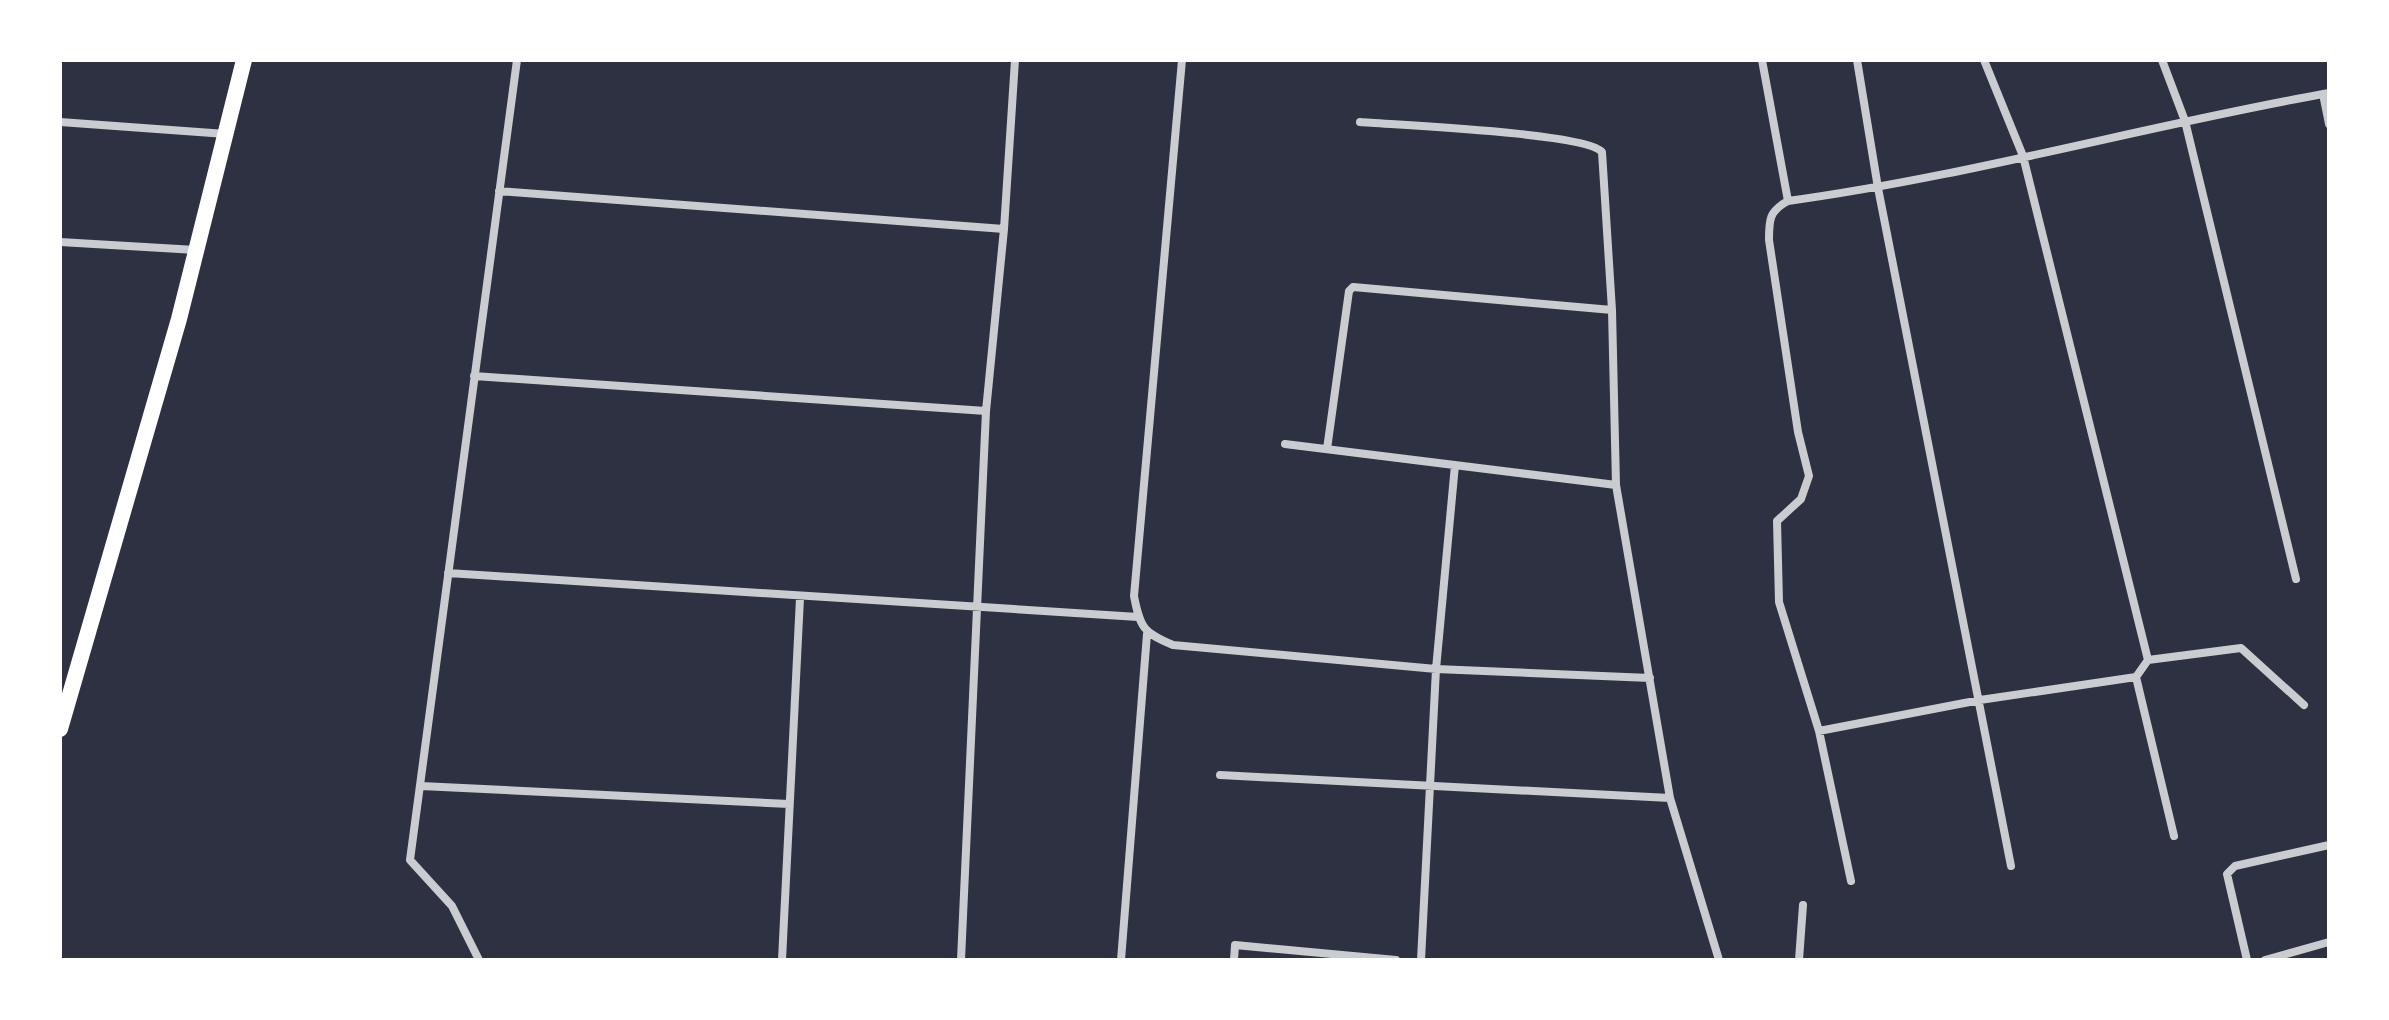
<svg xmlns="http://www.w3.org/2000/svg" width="2389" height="1020" viewBox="0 0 2389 1020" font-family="'Asap Condensed',sans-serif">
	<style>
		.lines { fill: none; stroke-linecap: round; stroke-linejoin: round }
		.minor { stroke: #caccd0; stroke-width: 8 }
		.secondary { stroke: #fff; stroke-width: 16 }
	</style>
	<rect width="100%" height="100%" fill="#2d3142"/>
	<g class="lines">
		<!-- minor -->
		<path class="minor" d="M1182 60 1134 596C1140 628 1144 633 1173 645L1436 669 1650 678
			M1762 60 1788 201
			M1857 60 1878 188 2011 866
			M1984 60 2023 156 2148 660 2136 677 1980 700 1819 731 1779 602 1777 521 1801 499 1809 476 1798 432 1769 240C1769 220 1769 211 1788 201 1970 176 2148 125 2329 93
			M2162 60 2185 121 2296 579
			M2323 94 2329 124
			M60 122 226 134
			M499 191 1004 229
			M60 242 196 250
			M474 376 986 411
			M1285 444 1616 485 1612 310 1602 152C1588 133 1396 125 1360 122
			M1327 449 1349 291 1353 287 1612 310
			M1616 485 1670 798 1719 960
			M448 573 1138 617
			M2148 660 2241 648 2304 705
			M2136 677 2174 836
			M1819 731 1851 881
			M1220 775 1670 798
			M421 786 789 804
			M479 960 452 906 410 860 517 60
			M782 960 800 598
			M961 960 986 411 1004 229 1015 60
			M1121 960 1147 634
			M1234 960 1235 945 1396 960
			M1421 960 1436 669 1455 465
			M1799 960 1803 905
			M2247 960 2227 874 2235 866 2329 845
			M2265 960 2329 942"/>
		<!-- secondary -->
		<path class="secondary" d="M60 729 179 319 244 60"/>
	</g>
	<!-- border -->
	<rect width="2389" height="1020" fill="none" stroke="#ffffff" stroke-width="124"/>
</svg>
